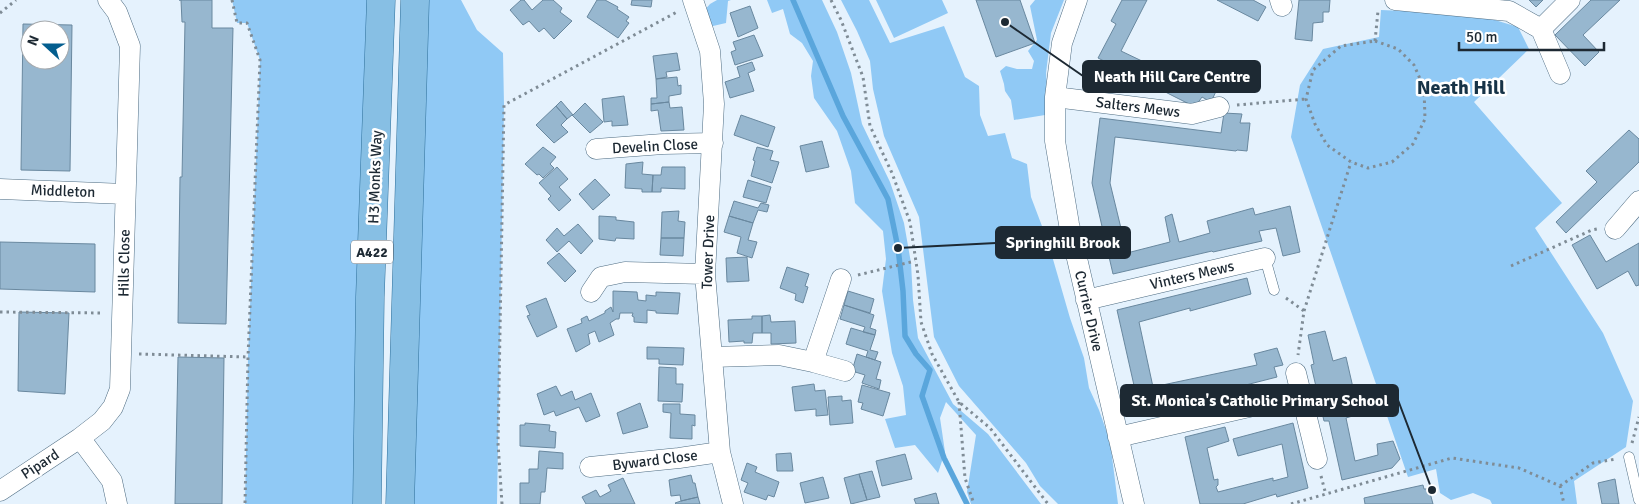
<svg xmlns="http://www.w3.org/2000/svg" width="1639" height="504" viewBox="0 0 1639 504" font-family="Signika,sans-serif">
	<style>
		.green { fill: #90c9f5 }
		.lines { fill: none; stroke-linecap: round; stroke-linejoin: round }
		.stream { stroke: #5aa6dc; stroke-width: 5.5 }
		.building { fill: #97b7cf; stroke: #69889f; fill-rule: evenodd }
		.service-casing { stroke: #4e6c82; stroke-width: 11 }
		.minor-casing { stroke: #4e6c82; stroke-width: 21 }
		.primary-casing { stroke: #2e6f9a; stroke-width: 29 }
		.path { stroke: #7f8c96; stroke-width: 3; stroke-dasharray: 2.5 4; stroke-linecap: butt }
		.service { stroke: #fff; stroke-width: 10 }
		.minor { stroke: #fff; stroke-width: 20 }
		.primary { stroke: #87bfe4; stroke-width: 28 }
		.labels { text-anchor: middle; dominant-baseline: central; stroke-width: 5; stroke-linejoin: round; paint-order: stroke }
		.shield { fill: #fff; stroke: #616970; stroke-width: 1 }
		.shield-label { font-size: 14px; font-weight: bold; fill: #1d2933 }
		.street-label { font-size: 15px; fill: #1d2933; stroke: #fff }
		.district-label { font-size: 20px; font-weight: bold; fill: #173347; stroke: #fff }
		.leader { fill: none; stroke: #1d2933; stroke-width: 2 }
		.callout-dot { fill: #1d2933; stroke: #fff; stroke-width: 2 }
		.callout { fill: #1d2933; stroke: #1d2933; stroke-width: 2 }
		.callout-label { font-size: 16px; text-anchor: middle; font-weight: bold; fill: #fff }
	</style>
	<rect width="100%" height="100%" fill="#e5f2fd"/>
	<!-- green -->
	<path class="green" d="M232 0H381L365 504H245L248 357 260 60 247 23H237Z
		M415 0H461L477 30 503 53 504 105 497 504H400Z
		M717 0H731L728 1 726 23 713 26 705 22 703 12 710 4Z
		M767 0H822L837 32 851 73 862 124 890 182 904 223 911 263 913 300 918 338 953 404 988 434 1041 504H971L967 492 976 435 946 402 940 418 945 452 938 473 915 445 895 448 885 419 906 415 903 386 892 353 882 291 886 259 883 231 855 203 851 171 837 131 814 98 811 76 813 61 802 43 790 34 783 9 772 13Z
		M841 0H869L890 43 944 26 965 77 979 86 980 115 988 136 1005 133 1012 158 1027 164 1031 197 1048 242 1070 318 1084 358 1089 388 1099 410 1110 441 1118 504H1058L1040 486 1026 463 959 386 934 337 919 217 884 136 873 89 870 61 857 31Z
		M876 0H942L948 13 894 38Z
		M1035 0H1064L1051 33 1046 73 1047 86 1045 115 1014 120 1011 100 1005 91 1004 84 1000 71 1006 66 1017 69H1032L1034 61 1028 51 1037 40 1030 6Z
		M1381 10 1475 14 1518 27 1529 49 1474 102 1562 203 1535 228 1603 333 1633 401 1626 447 1574 481 1577 504H1492L1490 500 1473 493 1451 500 1440 493 1436 469 1408 477 1291 137 1300 85 1323 49 1379 37Z"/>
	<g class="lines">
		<!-- stream -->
		<path class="stream" d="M793 0 843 116 888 199 898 248 903 291 905 336 916 354 930 370 922 396 944 458 967 504"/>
	</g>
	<!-- building -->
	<path class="building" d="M179 0H212V28H233L226 324 178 323 180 177H182L185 22H182L181 0Z
		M521 0H524L532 10 543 0H553L562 8 560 12 572 21 554 39 544 28 539 32 529 21 523 25 510 10Z
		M597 0H605L618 7 617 9 629 17 626 21 629 23 618 38 587 17Z
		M632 0H652L651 7 631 5Z
		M976 0H1020L1035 43 996 57Z
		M1122 0H1147L1121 51 1188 83 1193 75 1218 87 1211 102 1202 97 1195 107 1098 58 1116 24 1111 21Z
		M1217 0H1253L1266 7 1258 21Z
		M1299 0H1330L1329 12H1323V22L1313 23 1312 41 1295 39Z
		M1529 0H1543L1536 7Z
		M1591 0H1620L1583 35 1599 52 1585 66 1555 35Z
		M750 6 758 28 738 37 730 13Z
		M23 24 72 25 70 171 21 170ZM30 30H60V60H30Z
		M754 35 763 56 735 65 731 52 736 50 733 42Z
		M677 53 680 70 666 72 667 77 656 79 653 56Z
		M752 62 755 70 748 73 754 91 730 98 725 82 740 77 737 67Z
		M677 77 678 86 681 85V94L669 96V102L651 104V98H657L656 79Z
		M624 96 628 125 612 126V121L604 122 602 99Z
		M561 101 573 115 585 103 603 122 590 133 572 115 567 119 556 106Z
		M669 102 670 108 682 107 684 130 661 131 658 110 651 111V104Z
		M556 106 567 119 561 125 568 132 554 143 536 125Z
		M1224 113 1242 114 1240 123H1250L1247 151 1237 150 1236 151 1115 137 1110 183 1127 253 1170 242 1165 217 1172 214 1179 242 1210 233 1207 221 1253 208 1255 215 1290 206 1300 252 1283 256 1276 228 1259 231 1262 241 1213 252 1212 251 1113 274 1092 183 1100 118 1221 133Z
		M741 115 775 127 768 147 734 135Z
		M1629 130 1639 139V162L1566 233 1556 222 1597 182 1586 171Z
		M822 141 829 167 806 172 800 146Z
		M543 147 556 157 550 164 554 168 543 178 539 174 537 175 525 164Z
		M757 147 773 151 770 160 779 162 772 183 751 176 755 161 753 160Z
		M643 162 642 174 653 175 652 192H642V189L625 188 626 164Z
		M557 167 568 179 559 187 571 200 559 211 548 199 551 196 539 183Z
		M662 167H685V189L661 188V192H652L653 175H661Z
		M595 179 610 195 593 210 579 194Z
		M748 180 771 187 766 203 743 197Z
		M734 201 758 208 761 203 769 205 767 212 758 210 753 223 729 216Z
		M679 211 678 221 685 222 684 238H661L662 212Z
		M599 216 616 217V220L634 222V239L616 238 615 241 599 239Z
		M729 216 753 223 748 240 757 242 752 258 737 253 741 237 724 232Z
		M578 224 593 241 581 254 569 241 557 252 546 240 557 228 564 236Z
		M1590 235 1606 262 1639 243V285L1636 286 1628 271 1597 289 1572 245Z
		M661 238H684L683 256 660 255Z
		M0 242 95 244V292L0 289Z
		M559 253 576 271 565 282 547 263Z
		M747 257 749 281 727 282 726 258Z
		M787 267 809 274 805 286 808 287 803 303 795 300 796 294 780 288Z
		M1247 278 1251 294 1190 311V308L1139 322 1153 387 1257 365 1254 354 1277 348 1283 365 1274 367 1277 377 1199 397 1198 395 1150 407 1149 410 1140 412 1117 310Z
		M613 291 637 292 638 300 646 301V295L656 296V292L680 293 678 314 656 313V311L647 310V323L634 322V317L632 316 633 313H620L619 319H616L610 323 614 335 599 342 595 331 588 334 590 344 576 352 567 329 582 323 581 319 587 316 589 321 605 313V311L611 307 613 312Z
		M848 291 874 299 870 313 844 305Z
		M546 298 557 327 537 337 527 316 530 315 526 306Z
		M844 305 874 315 870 328 876 330 875 335 863 332 865 327 840 319Z
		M19 312 69 313 65 394 18 391Z
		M770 315 771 322 795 321 796 343 771 344V333H762V316Z
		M752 316H762V333H753L752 343H744V341L729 342 728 320 752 319Z
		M851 328 875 335 870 350 878 352 875 360 866 357 868 351 846 344Z
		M1325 331 1333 361 1346 357 1359 414 1346 418 1355 461 1378 455 1377 444 1393 441 1400 459 1392 468 1342 480 1329 421H1324L1311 365 1314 364 1308 335Z
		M647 347 684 348 683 365 659 364V359H647Z
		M857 354 881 362 876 379 881 380 879 389 862 383 865 375 852 371Z
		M178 357 224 358 222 504H175Z
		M659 367 676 368V384H683L682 402 658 401Z
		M814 384 815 391 825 390 828 415 816 416V409L795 411 792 387Z
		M862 385 890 393 883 416 861 409 863 403 858 402Z
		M556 386 561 396 572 391 575 400 591 393 600 416 586 422 579 407 556 416 554 411 544 415 537 394Z
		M842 396V401L851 400 853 423 830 425 828 397Z
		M640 403 648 427 623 434 617 413Z
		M663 404H680V414L695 415V426L692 425V439L670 438 671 413 663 412Z
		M525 423 550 425 549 431 556 432 555 448 520 446V425H525Z
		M1293 423 1308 488 1277 497 1276 494 1243 504H1200L1185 437 1225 427 1229 441 1207 448 1214 480 1218 479V485L1216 487 1218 492 1273 478V481L1288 477 1282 444 1238 456 1233 439Z
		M539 451 563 453V469L547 468 545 492H541L540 504H520V483H529V469H538Z
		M791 453 793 471H777L776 454Z
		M905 454 912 479 882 486 876 461Z
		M747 463 757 467 755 472 779 482 774 497 768 495 766 500 744 492 748 483 741 480Z
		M872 471 880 497 867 500 859 474Z
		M859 474 867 500 851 504 844 478Z
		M691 475 693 483H695L698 497 681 501 680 495 671 496 669 480Z
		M823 477 829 498 805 503 800 483Z
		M623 478 635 504H586L582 497 596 490 600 497 611 491 608 485Z
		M1615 479 1619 504H1602L1598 483Z
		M1423 485 1424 489H1429L1433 504H1365L1364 498Z
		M936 493 939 504H916L914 499Z
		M698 497 700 504H676L675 503 681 501Z"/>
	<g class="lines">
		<defs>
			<path id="service" d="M1265 258 1274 290
				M1629 457 1639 500"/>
			<path id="minor" d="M108 0 117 12 130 46 120 389 113 407 102 421 80 438 112 481 117 504
				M693 0 710 51 714 104 705 274 720 452 733 504
				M1077 0 1062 43 1055 97V141L1069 224 1134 504
				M1280 0 1282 6
				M1395 0 1509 11 1541 29 1560 74
				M1541 29 1570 0
				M1055 97 1192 114 1219 107
				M596 149 663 144 713 143
				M0 189 125 194
				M1615 229 1639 201
				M591 292 601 277 625 272 705 274
				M1086 300 1265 258
				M712 357 779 355 813 362 845 371
				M813 362 841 279
				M1296 373 1317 459
				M1118 437 1302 395
				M590 467 679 458 720 452
				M0 491 80 438"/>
			<path id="primary" d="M367 504 370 297 381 0
				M400 504 415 0"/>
		</defs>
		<!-- service casing -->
		<use href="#service" class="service-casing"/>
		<!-- minor casing -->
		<use href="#minor" class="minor-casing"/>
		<!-- primary casing -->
		<use href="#primary" class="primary-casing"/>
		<!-- path -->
		<path class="path" d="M232 0 237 23H247L260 60 248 357 245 504
			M831 0 841 20 863 77 870 126 892 173 910 222 918 275 921 322 932 354 959 402 990 428 1048 504
			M0 13 16 0
			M1375 41 1398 49 1414 65 1424 88 1425 119 1413 144 1392 162 1368 168 1351 162 1327 145 1315 124 1306 99 1313 70 1341 46Z
			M1375 41 1378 11
			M1237 105 1306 99
			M1511 266 1592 230 1597 229
			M858 275 915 261
			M1286 298 1304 311 1298 355
			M1304 311 1351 162
			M0 312 104 313
			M139 354 248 357
			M959 402 965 478 974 504
			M1632 443 1639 417
			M1321 476 1326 495
			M1560 486 1593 463 1616 459
			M502 504 498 443 504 105 677 12
			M1291 504 1452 458 1519 468 1560 486 1564 504"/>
		<!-- service -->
		<use href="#service" class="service"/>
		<!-- minor -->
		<use href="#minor" class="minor"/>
		<!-- primary -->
		<use href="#primary" class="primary"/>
	</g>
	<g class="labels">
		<!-- shield labels -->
		<rect class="shield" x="351" y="240.5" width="42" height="23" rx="4"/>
		<g class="shield-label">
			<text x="372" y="252">A422</text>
		</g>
		<!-- street labels -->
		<g class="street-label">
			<text transform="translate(1138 107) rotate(7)">Salters Mews</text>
			<text transform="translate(655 146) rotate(-3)">Develin Close</text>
			<text transform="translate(375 177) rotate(-88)">H3 Monks Way</text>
			<text transform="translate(63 191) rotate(2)">Middleton</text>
			<text transform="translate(708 252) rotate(-88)">Tower Drive</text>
			<text transform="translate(124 263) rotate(-89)">Hills Close</text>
			<text transform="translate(1192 275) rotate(-13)">Vinters Mews</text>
			<text transform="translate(1089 311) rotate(77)">Currier Drive</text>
			<text transform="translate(655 460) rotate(-7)">Byward Close</text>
			<text transform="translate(40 464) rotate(-33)">Pipard</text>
		</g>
		<!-- district labels -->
		<g class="district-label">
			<text x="1461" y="87">Neath Hill</text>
		</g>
	</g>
	<!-- callouts -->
	<path class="leader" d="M1005 22L1083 76M898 248L996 243M1432 490L1398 400"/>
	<g class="callout-dot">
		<circle cx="1005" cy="22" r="5"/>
		<circle cx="898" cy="248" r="5"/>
		<circle cx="1432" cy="490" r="5"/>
	</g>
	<g class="callout">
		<rect x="1083" y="61" width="177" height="31" rx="5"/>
		<rect x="996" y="227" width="134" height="31" rx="5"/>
		<rect x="1121" y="385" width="277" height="31" rx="5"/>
	</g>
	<g class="callout-label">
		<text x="1172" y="82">Neath Hill Care Centre</text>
		<text x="1063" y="248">Springhill Brook</text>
		<text x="1260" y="406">St. Monica's Catholic Primary School</text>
	</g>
	<!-- north arrow -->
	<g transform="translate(45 45) rotate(291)"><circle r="24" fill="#ffffff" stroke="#a5a9ad"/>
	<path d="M0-4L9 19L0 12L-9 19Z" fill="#045e8f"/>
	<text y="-8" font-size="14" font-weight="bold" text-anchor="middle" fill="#1d2933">N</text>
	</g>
	<!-- scale -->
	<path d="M1459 42v8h145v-8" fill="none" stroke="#1d2933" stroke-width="2.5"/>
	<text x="1466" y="42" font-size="15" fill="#1d2933" stroke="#ffffff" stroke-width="4" paint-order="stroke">50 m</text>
</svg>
